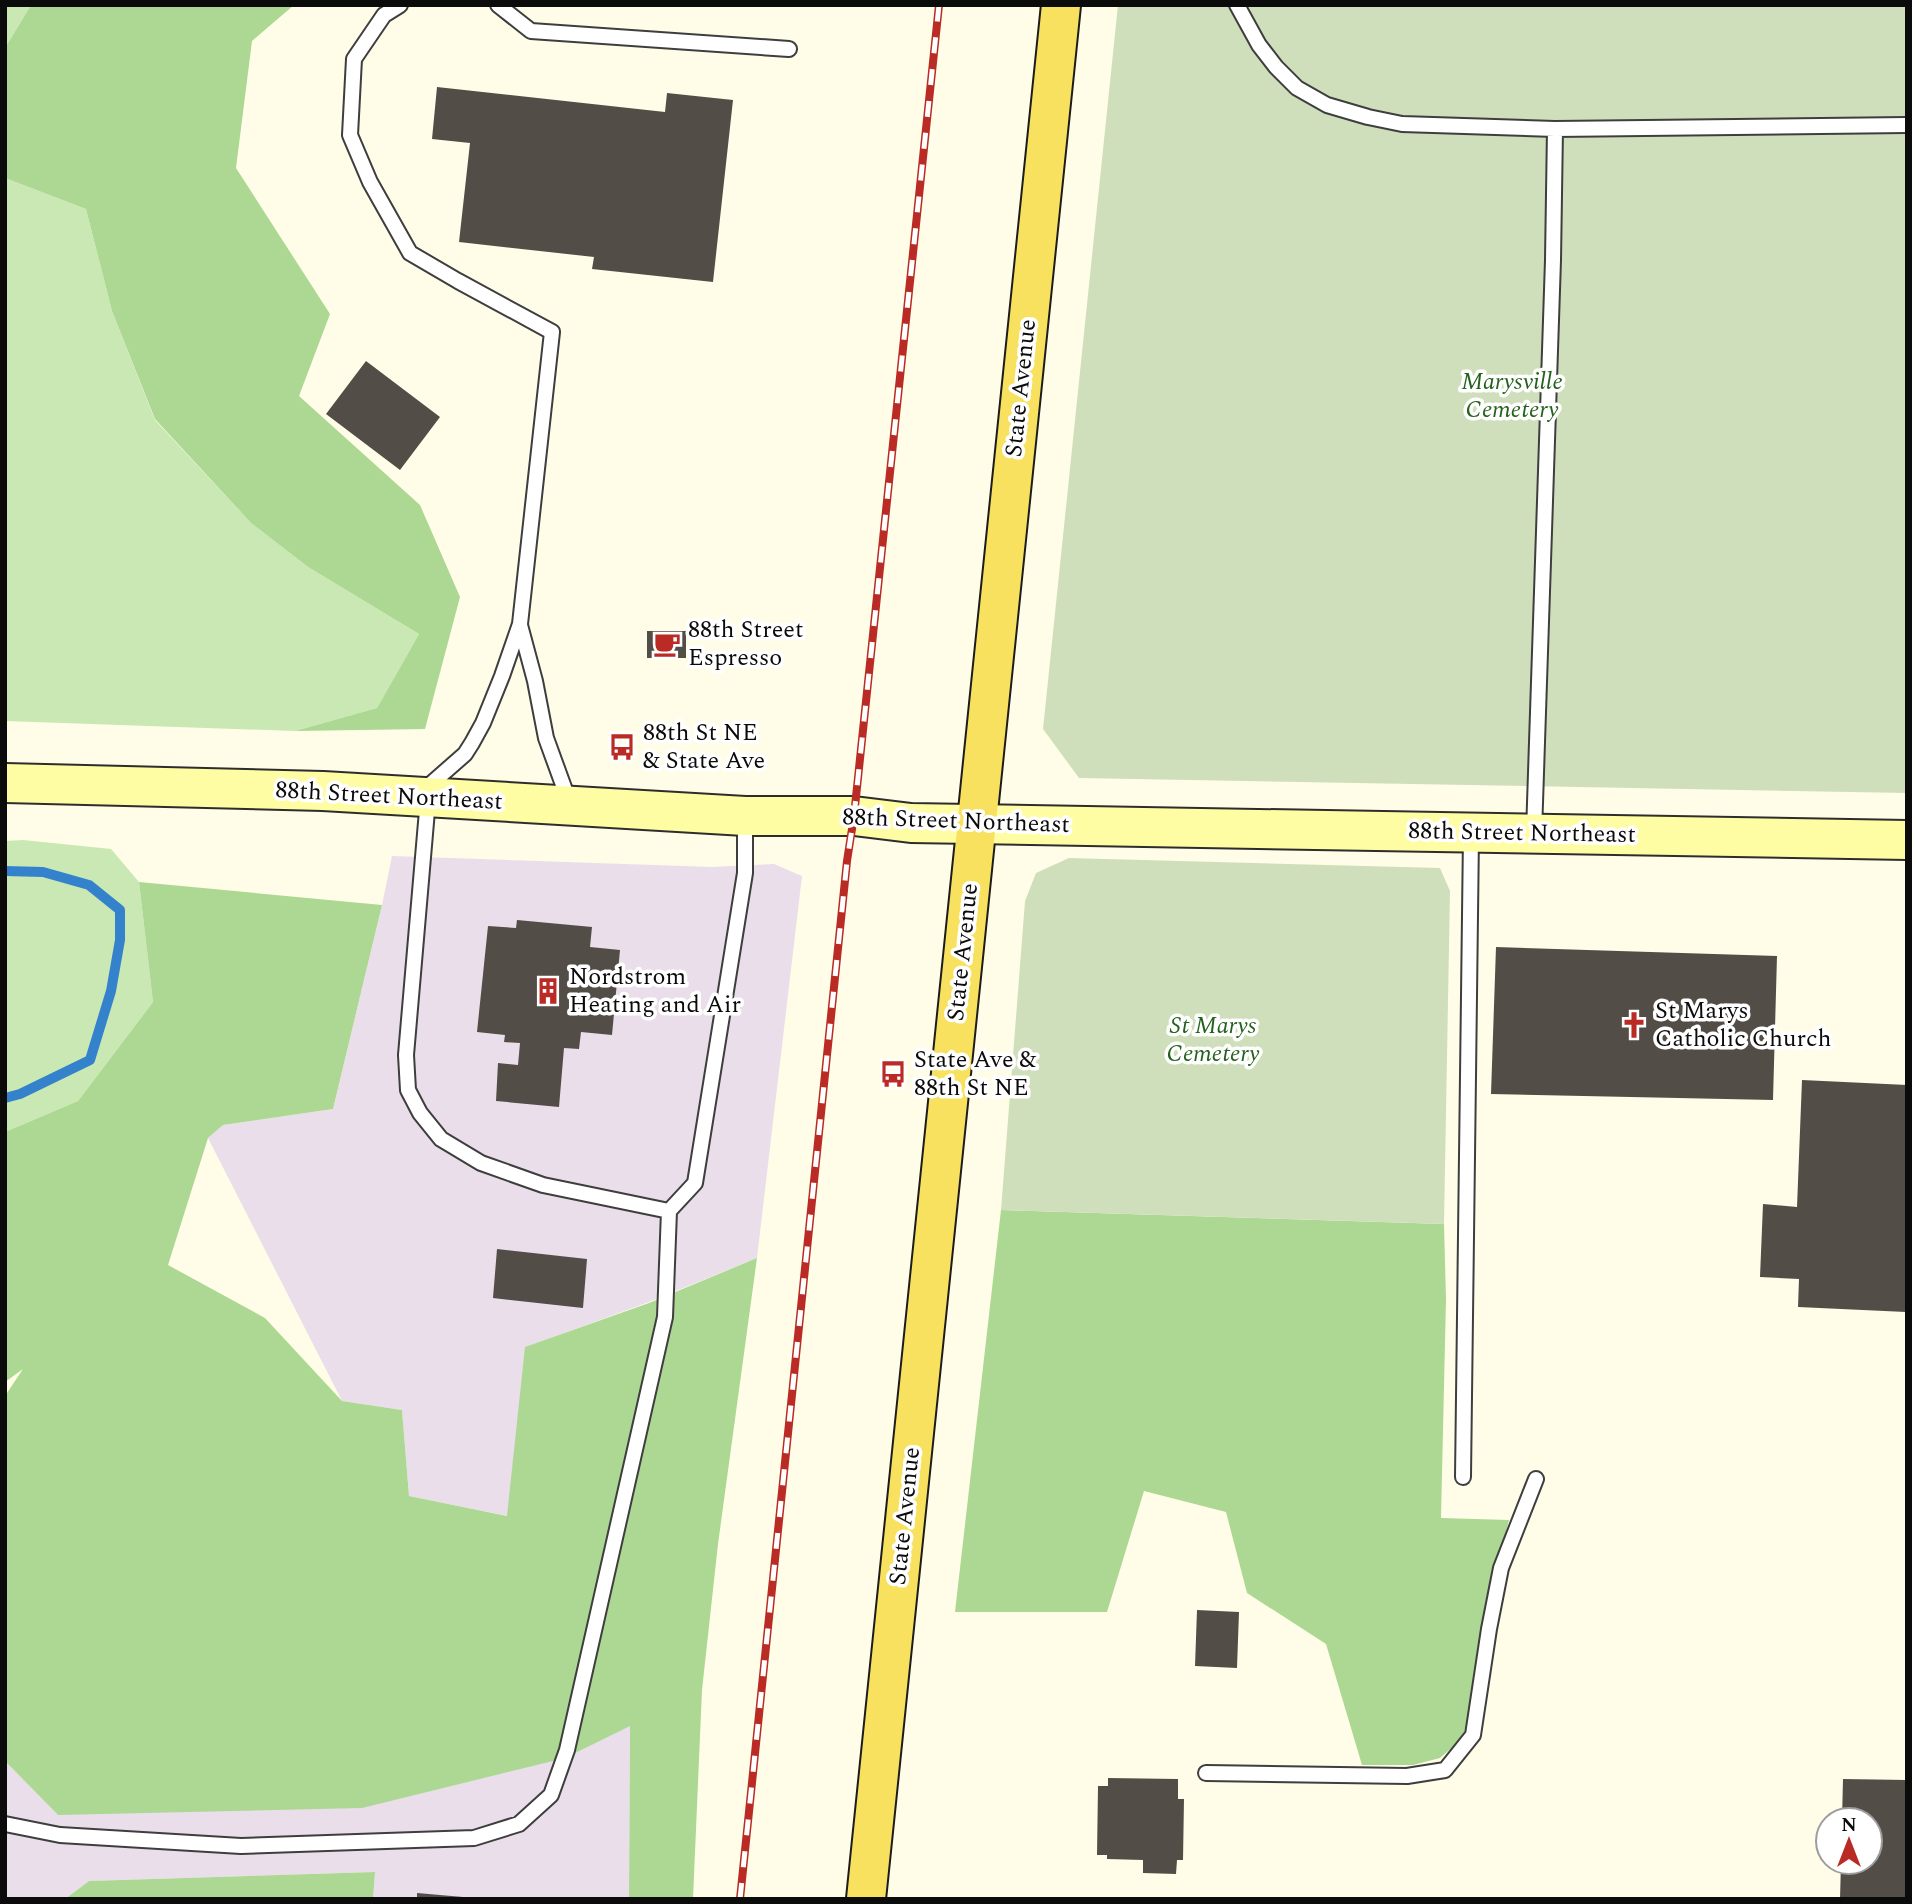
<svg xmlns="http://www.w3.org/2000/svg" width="1912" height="1904" viewBox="0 0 1912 1904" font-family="Spectral,serif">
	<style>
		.industrial { fill: #eadeea }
		.green { fill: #cae8b3 }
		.forest { fill: #acd893 }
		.cemetery { fill: #d0dfbb }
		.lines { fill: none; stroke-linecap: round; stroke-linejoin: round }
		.stream { stroke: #3582cc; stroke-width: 10 }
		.building { fill: #534d47 }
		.lane-casing { stroke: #3e3e3e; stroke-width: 18 }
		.secondary-casing { stroke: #2d2d2d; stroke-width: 42 }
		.primary-casing { stroke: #1c1c1c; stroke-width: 42 }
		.lane { stroke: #fff; stroke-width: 14 }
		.secondary { stroke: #fffda3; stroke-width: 38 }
		.primary { stroke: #f8e15f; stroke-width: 38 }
		.rail-casing { stroke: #b92b24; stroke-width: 8 }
		.rail { stroke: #fff; stroke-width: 5; stroke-dasharray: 16; stroke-linecap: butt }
		.labels { text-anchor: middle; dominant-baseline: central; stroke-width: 7; stroke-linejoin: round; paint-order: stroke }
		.park-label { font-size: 24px; font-style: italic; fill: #24611c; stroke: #fff }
		.street-label { font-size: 24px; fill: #0b0b0b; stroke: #fff }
		.poi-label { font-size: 24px; fill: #0b0b0b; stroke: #fff; text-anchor: start }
	</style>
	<rect width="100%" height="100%" fill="#fffde8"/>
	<!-- industrial -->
	<path class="industrial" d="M392 856 712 867 774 864 802 876 757 1258 649 1302 526 1347 508 1516 409 1496 402 1410 342 1401 208 1138 223 1125 333 1109 382 905Z
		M630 1725 629 1899H373L375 1872 89 1881 65 1899H5V1761L58 1815 565 1758Z"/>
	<!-- green -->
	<path class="green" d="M5 5H31L5 48Z
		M5 178 86 209 112 311 155 420 251 523 308 567 419 634 377 708 295 731 5 721Z
		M23 840 111 849 139 882 153 1002 78 1101 5 1132V841Z"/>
	<!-- forest -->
	<path class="forest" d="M31 5H294L252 41 236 168 330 314 299 396 420 505 460 597 425 729 295 731 377 708 419 634 308 567 251 523 155 419 112 311 86 209 5 178V48Z
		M139 882 382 905 333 1109 223 1125 208 1138 168 1265 265 1318 342 1401 402 1410 409 1496 507 1516 525 1347 649 1303 757 1258 718 1544 702 1690 693 1899H629L630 1726 565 1758 362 1808 58 1815 5 1761V1396L23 1369 5 1382V1132L78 1101 153 1002Z
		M1001 1210 1444 1224 1446 1299 1441 1518 1509 1520 1480 1635 1473 1709 1468 1726 1456 1744 1440 1758 1413 1765H1362L1326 1644 1247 1593 1226 1512 1144 1491 1107 1612H955Z
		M375 1872 373 1899H65L89 1881Z"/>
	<!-- cemetery -->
	<path class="cemetery" d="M1118 5H1907V793L1079 778 1043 729Z
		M1069 858 1440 868 1450 891 1444 1224 1001 1210 1025 901 1036 873Z"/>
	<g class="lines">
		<!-- stream -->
		<path class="stream" d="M5 871 43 872 89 885 120 910V940L111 991 90 1060 20 1094 5 1098"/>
	</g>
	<!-- building -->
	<path class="building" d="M437 87 665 112 667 93 733 100 713 282 592 269 594 257 459 242 470 143 432 139Z
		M366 361 440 417 400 470 326 414Z
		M647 631H686V658H647Z
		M517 920 592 927 590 947 620 950 612 1035 581 1032 579 1049 564 1048 559 1107 496 1101 498 1063 518 1065 520 1043 504 1042 505 1035 477 1032 488 926 516 928Z
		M1496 947 1777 956 1773 1100 1491 1094Z
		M1802 1080 1907 1085 1906 1312 1798 1307 1799 1279 1760 1277 1763 1204 1797 1207Z
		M497 1249 587 1259 583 1308 493 1298Z
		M1197 1610 1239 1612 1237 1668 1195 1666Z
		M1108 1778 1178 1779V1799H1184L1183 1860H1177L1176 1874 1143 1873V1860L1107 1859V1855H1097L1098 1786H1108Z
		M1843 1779 1907 1780V1899H1840L1841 1862H1870V1820H1842Z
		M417 1893 463 1897V1899H417Z"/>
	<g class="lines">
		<defs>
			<path id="lane" d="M400 5 384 15 354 59 350 135 370 182 410 253 458 281 552 332 520 624 502 676 483 723 472 743 465 754 424 790
				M498 5 531 31 789 49
				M1237 5 1259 45 1276 67 1297 88 1327 105 1368 117 1402 124 1555 129 1553 260 1534 833
				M1555 129 1907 125
				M520 625 535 681 546 738 570 804
				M428 799 406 1055 408 1090 420 1113 441 1139 481 1163 543 1185 669 1211 695 1183 745 873V816
				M1463 1477 1471 835
				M1206 1773 1407 1776 1445 1770 1473 1735 1489 1629 1501 1568 1536 1479
				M5 1824 60 1835 241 1846 474 1838 519 1824 551 1795 567 1750 665 1317 669 1211"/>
			<path id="secondary" d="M5 783 323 791 745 816H854L911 823 1907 840"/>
			<path id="primary" d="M866 1899 1061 5"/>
		</defs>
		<!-- lane casing -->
		<use href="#lane" class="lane-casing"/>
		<!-- secondary casing -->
		<use href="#secondary" class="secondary-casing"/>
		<!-- primary casing -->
		<use href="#primary" class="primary-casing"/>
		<!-- lane -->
		<use href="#lane" class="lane"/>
		<!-- secondary -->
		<use href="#secondary" class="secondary"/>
		<!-- primary -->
		<use href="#primary" class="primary"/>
		<defs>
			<path id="rail" d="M740 1899 847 861 854 816 939 5"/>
		</defs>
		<!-- rail casing -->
		<use href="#rail" class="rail-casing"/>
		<!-- rail -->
		<use href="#rail" class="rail"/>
	</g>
	<!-- icons -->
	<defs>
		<symbol id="cafe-bare" viewBox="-9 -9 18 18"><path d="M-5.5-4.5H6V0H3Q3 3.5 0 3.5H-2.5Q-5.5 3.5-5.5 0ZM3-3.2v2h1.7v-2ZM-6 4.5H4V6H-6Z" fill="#b92b24" stroke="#fff" stroke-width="2.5" paint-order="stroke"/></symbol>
		<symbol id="bus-bare" viewBox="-9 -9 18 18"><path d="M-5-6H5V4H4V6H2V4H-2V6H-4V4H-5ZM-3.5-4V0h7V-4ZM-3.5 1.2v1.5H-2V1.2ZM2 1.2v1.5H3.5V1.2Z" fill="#b92b24" stroke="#fff" stroke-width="2.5" paint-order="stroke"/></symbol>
		<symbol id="building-bare" viewBox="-9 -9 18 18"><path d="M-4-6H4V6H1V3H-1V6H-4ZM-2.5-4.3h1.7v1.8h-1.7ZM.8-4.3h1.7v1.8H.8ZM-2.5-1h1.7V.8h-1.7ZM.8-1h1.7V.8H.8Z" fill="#b92b24" stroke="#fff" stroke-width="2.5" paint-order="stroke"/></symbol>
		<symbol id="church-bare" viewBox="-9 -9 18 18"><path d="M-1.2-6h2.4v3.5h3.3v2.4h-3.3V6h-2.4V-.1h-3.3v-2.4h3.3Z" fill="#b92b24" stroke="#fff" stroke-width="2.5" paint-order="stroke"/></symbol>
	</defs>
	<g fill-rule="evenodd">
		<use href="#cafe-bare" x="648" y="625" width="38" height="38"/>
		<use href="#bus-bare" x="603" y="728" width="38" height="38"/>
		<use href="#building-bare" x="529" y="972" width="38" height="38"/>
		<use href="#church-bare" x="1615" y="1006" width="38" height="38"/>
		<use href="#bus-bare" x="874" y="1055" width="38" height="38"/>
	</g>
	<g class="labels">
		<!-- park labels -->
		<g class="park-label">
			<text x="1512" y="382">Marysville<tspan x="1512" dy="28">Cemetery</tspan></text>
			<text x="1213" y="1026">St Marys<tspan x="1213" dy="28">Cemetery</tspan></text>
		</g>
		<!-- street labels -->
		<g class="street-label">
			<text transform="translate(1021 388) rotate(-84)">State Avenue</text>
			<text transform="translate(389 796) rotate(3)">88th Street Northeast</text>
			<text transform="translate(956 821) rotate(2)">88th Street Northeast</text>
			<text transform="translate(1522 833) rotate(1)">88th Street Northeast</text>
			<text transform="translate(963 952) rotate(-84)">State Avenue</text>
			<text transform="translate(905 1516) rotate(-84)">State Avenue</text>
		</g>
		<!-- poi labels -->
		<g class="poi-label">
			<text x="688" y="630">88th Street<tspan x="688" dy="28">Espresso</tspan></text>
			<text x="643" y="733">88th St NE<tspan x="643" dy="28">&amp; State Ave</tspan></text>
			<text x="569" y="977">Nordstrom<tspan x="569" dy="28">Heating and Air</tspan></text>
			<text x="1655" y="1011">St Marys<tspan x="1655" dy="28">Catholic Church</tspan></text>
			<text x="914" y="1060">State Ave &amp;<tspan x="914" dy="28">88th St NE</tspan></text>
		</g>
	</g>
	<!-- border -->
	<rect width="1912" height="1904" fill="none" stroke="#0b0b0b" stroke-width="14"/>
	<!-- north arrow -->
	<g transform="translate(1849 1841)"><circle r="33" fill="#ffffff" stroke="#9d9d9d" stroke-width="2"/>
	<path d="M0-5L12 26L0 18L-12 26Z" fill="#b92b24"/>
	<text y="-10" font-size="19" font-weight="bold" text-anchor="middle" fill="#0b0b0b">N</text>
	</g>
</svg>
